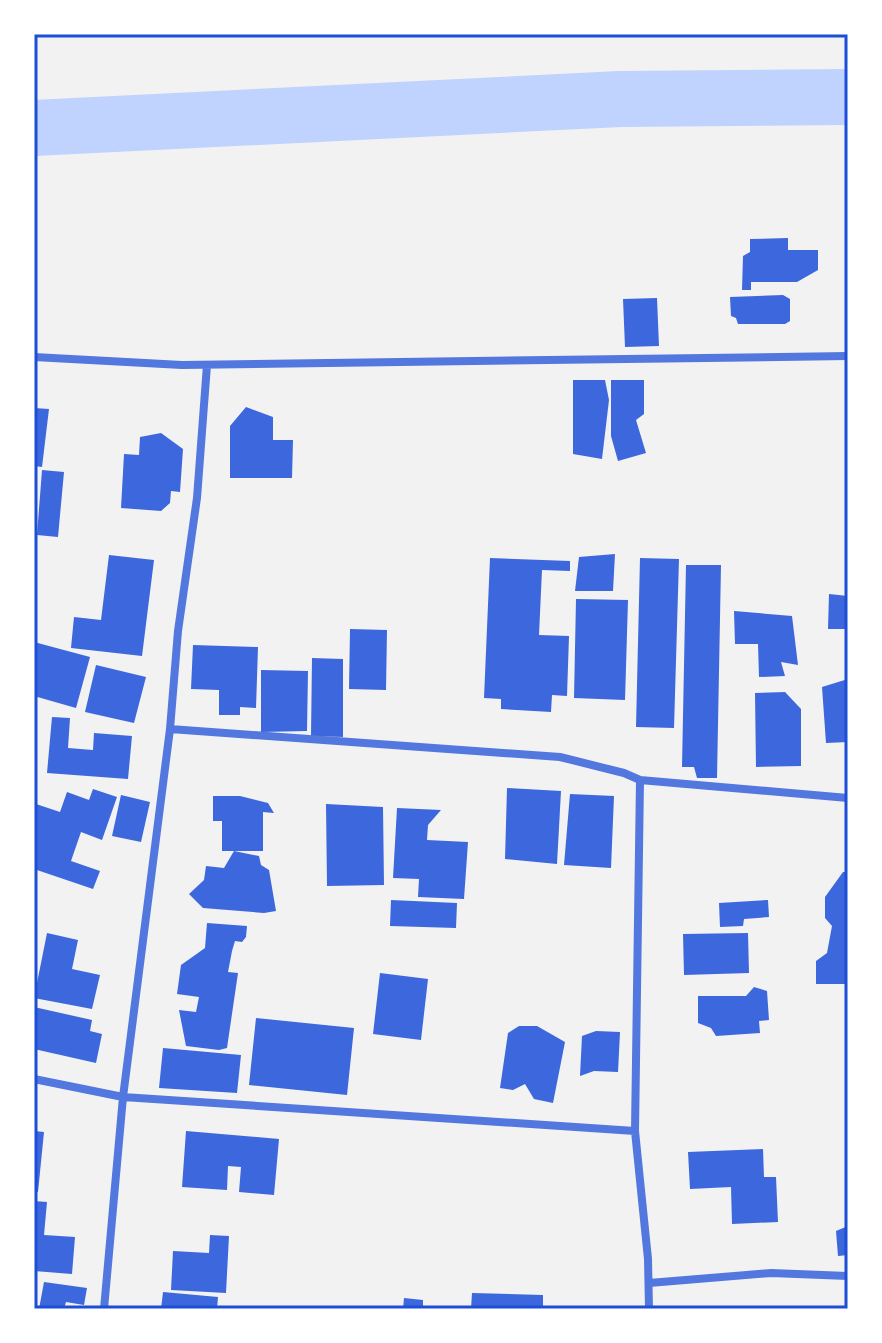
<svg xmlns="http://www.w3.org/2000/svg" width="882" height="1343" viewBox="0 0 882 1343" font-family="'Source Serif 4',serif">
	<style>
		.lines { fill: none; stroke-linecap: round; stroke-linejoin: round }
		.river { stroke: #bfd3fe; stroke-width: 56 }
		.building { fill: #3d67dc }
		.minor { stroke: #5277de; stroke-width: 8 }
		.neatline { fill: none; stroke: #1d4ed8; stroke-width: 3 }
	</style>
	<rect width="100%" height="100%" fill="#f2f2f2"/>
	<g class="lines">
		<!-- river -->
		<path class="river" d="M34 128 620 99 848 97"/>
	</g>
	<!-- building -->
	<path class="building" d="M788 238V250H818V270L797 282H751V290H742L743 256 750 252V239Z
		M783 295 790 299V321L785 324H738L736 318 731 316 730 297Z
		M657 298 659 346 625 347 623 299Z
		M573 380H605L609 400 602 459 573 454Z
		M611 380H644V414L636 420 646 453 618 461 611 436Z
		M246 407 273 417V440H293L292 478H230V426Z
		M34 408 49 409 42 467 34 466Z
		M161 433 183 449 180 492 171 491 170 503 161 511 121 508 124 454 139 455 140 437Z
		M42 470 64 472 58 537 37 535Z
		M615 554 613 591H575L579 557Z
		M109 555 154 560 142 656 71 648 74 617 101 620Z
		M490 558 570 561V571L542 570 539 635 569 636 567 696 552 695 551 712 501 709V699L484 698Z
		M640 558 679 559 674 728 636 727Z
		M686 565H721L717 778H697L694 767H682Z
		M829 594 848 596V629H828Z
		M576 599 628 600 625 700 574 698Z
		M734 611 792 616 798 665 781 662 785 676 759 677 758 644H735Z
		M350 629 387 630 386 690 349 689Z
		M34 642 90 657 76 708 34 696Z
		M193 645 258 647 256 708 240 707V715H219V690L191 689Z
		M312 658 343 659V737L311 736Z
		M96 665 146 677 134 723 85 712Z
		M261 670 308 671 307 731 261 732Z
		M848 679V742L826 743 822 687Z
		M785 692 801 709V766L756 767 755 693Z
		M52 717 70 718 68 748 93 750 94 733 132 736 128 779 47 773Z
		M507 788 561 791 557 864 505 859Z
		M93 789 117 797 102 840 81 832 71 861 100 871 93 889 34 869 36 804 60 812 67 792 89 800Z
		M570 794 614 796 611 868 564 865Z
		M121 795 150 802 141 842 112 836Z
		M213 796H240L268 803 274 813 263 812V851H222V821H213Z
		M326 804 383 807 384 885 327 886Z
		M397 808 441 810 428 825 427 840 468 842 464 899 418 897 419 879 393 878Z
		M234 851 259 856 261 865 269 870 276 911 264 913 203 908 189 894 204 880 206 866 224 868Z
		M843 872H848V984H816V961L827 953 832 926 825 918V897Z
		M391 900 457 903 456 928 390 926Z
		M768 900 769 917 744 919 743 926 720 927 719 903Z
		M207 923 247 926 246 937 242 942 235 941 232 951 228 972 238 973 227 1048 219 1050 186 1046 179 1010 196 1012 199 997 177 994 181 965 205 948Z
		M47 933 78 940 72 969 100 975 92 1009 34 998Z
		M748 933 749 973 684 975 683 934Z
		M380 973 428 979 421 1040 373 1034Z
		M754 987 767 991 769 1020 759 1021 760 1033 716 1036 711 1028 698 1023V996H746Z
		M34 1007 92 1020 90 1031 102 1034 96 1063 34 1049Z
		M256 1018 354 1028 347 1095 249 1085Z
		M519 1026H537L565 1042 553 1103 534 1099 525 1084 513 1090 500 1088 508 1033Z
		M596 1031 620 1032 618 1072 594 1071 580 1076 582 1036Z
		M163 1048 241 1055 237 1093 159 1088Z
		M34 1131 44 1132 38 1192 34 1191Z
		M186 1131 279 1139 274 1195 239 1192 241 1167 228 1166 227 1190 182 1187Z
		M763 1149 764 1177H776L778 1222 732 1224 731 1187 690 1189 688 1152Z
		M34 1201 47 1202 44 1235 75 1237 72 1274 34 1271Z
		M848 1226V1255L838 1256 836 1231Z
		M210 1235 229 1236 226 1293 171 1290 173 1251 209 1253Z
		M44 1282 87 1288 84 1305 66 1302 64 1309H39Z
		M163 1292 218 1297 217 1309H161Z
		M472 1293 543 1295V1309H471Z
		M404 1298 423 1300V1309H403Z"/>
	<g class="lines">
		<!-- minor -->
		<path class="minor" d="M34 357 182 365 848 356
			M170 729 560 757 624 773 640 780 848 798
			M640 780 635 1131 648 1259 649 1309
			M34 1079 123 1097 635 1131
			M649 1283 771 1273 848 1276
			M104 1309 123 1097 170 729 178 631 197 498 207 365"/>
	</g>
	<!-- border -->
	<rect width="882" height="1343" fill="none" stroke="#ffffff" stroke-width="72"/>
	<rect x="36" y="36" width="810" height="1271" class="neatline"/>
</svg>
